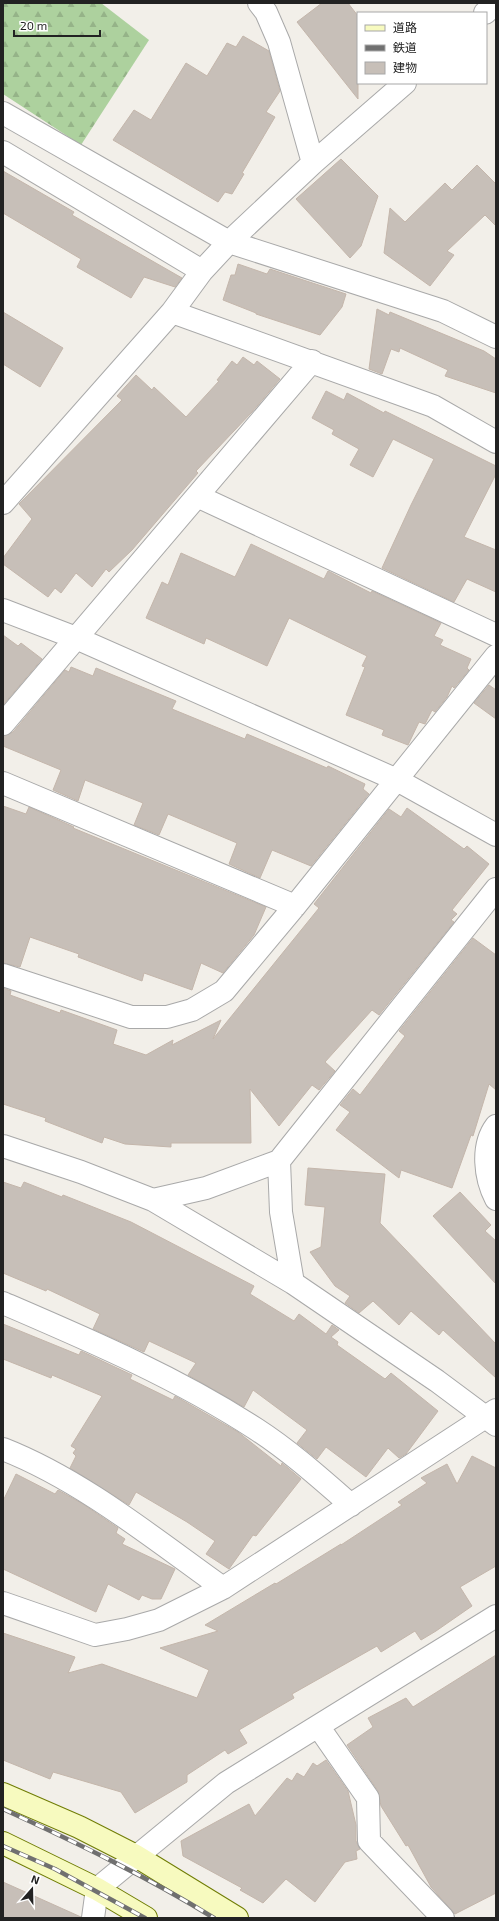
<svg xmlns="http://www.w3.org/2000/svg" width="499" height="1921" viewBox="0 0 499 1921" font-family="'Exo 2','Noto Sans JP',sans-serif">
	<style>
		.forest { fill: url(#forest-firs) }
		.building { fill: #c7bfb8; stroke: #c4b6ab }
		.lines { fill: none; stroke-linecap: round; stroke-linejoin: round }
		.street-casing { stroke: #a9a9a9; stroke-width: 24 }
		.secondary-casing { stroke: #707d05; stroke-width: 24 }
		.street { stroke: #fff; stroke-width: 22 }
		.secondary { stroke: #f7fabf; stroke-width: 22 }
		.rail-casing { stroke: #707070; stroke-width: 4.5 }
		.rail { stroke: #fff; stroke-width: 3; stroke-dasharray: 9; stroke-linecap: butt }
	</style>
	<defs>
		<pattern id="forest-firs" width="22" height="20" patternUnits="userSpaceOnUse"><rect width="22" height="20" fill="#add19e"/><path d="M5 1l3.5 6h-7zM16 11l3.5 6h-7z" fill="#95b388"/></pattern>
	</defs>
	<rect width="100%" height="100%" fill="#f2efe9"/>
	<!-- forest -->
	<path class="forest" d="M3 3H101L149 40 81 145 3 94Z"/>
	<!-- building -->
	<path class="building" d="M322 3H348L358 16V99L297 22Z
		M243 36 269 51 280 91 266 112 275 117 242 173 244 174 232 194 225 192 218 202 113 140 134 110 151 120 186 63 207 76 227 43 236 47Z
		M341 159 378 196 361 246 350 258 296 199Z
		M477 165 496 184V226L485 215 447 251 454 255 430 286 384 253 390 208 405 222 445 183 452 190Z
		M3 171 74 212 72 215 182 278 175 287 144 277 131 298 77 267 81 259 3 213Z
		M238 264 267 274 270 269 346 294 342 307 320 335 256 314V313L223 300 231 275H235Z
		M377 309 389 315 390 312 484 351 496 359V393L445 376 448 370 400 348 399 352 391 349 382 374 369 369Z
		M3 312 63 348 40 387 3 364Z
		M243 357 254 365 257 361 280 379 252 412 196 471 198 473 132 550 109 572 106 569 92 587 76 573 61 593 55 588 48 597 3 564V558L32 519 19 504 122 400 117 396 136 375 152 390 154 387 186 417 219 381 217 380 232 361 237 365Z
		M326 391 344 400 347 393 384 413 385 411 496 466V474L464 537 496 550V592L467 579 454 602 382 568 411 505 434 459 393 439 373 477 350 465 359 449 332 434 334 430 312 418Z
		M251 544 324 579 328 571 371 593 372 591 441 623 434 636 443 640 440 645 471 659 467 668 469 670 454 688 452 686 447 697 435 712 432 710 425 724 419 722 408 745 382 735 384 730 346 715 365 667 362 666 367 656 289 618 267 666 206 638 204 644 146 618 162 582 168 585 181 553 235 577Z
		M3 635 18 646 21 643 42 659 3 705Z
		M71 667 93 676 96 668 176 701 172 709 245 739 247 734 327 768 328 766 365 784 363 789 369 794 311 866 272 850 260 878 229 864 237 843 168 814 159 835 134 825 143 803 85 780 78 801 53 790 61 770 3 746V736L13 732 65 670 69 672Z
		M489 685 496 690V719L474 703Z
		M3 806 26 814 29 807 74 827 73 828 266 907 254 935 223 973 201 963 192 990 144 973 142 981 78 957 79 954 30 937 20 967 3 963Z
		M407 808 464 849 467 846 489 864 452 910 457 914 451 920 454 922 379 1015 372 1010 325 1062 335 1071 319 1090 312 1085 279 1126 250 1089 251 1143H171V1147L125 1144 104 1137 102 1143 45 1121 46 1118 3 1104V988L11 991 10 995 60 1013 61 1010 117 1030 113 1044 146 1055 173 1040 172 1045 221 1020 213 1039 319 908 314 904 389 809 401 817Z
		M473 938 496 955V1090L489 1084 473 1136 471 1135 452 1188 401 1170 399 1178 336 1130 350 1112 340 1105 353 1089 360 1095 405 1036 399 1031Z
		M308 1168 385 1174 380 1223 496 1344V1378L443 1330 439 1335 411 1311 399 1325 373 1301 359 1313 345 1303 350 1296 335 1286 310 1252 321 1247 325 1207 305 1205Z
		M3 1182 21 1188 24 1182 62 1197 63 1195 131 1222 254 1286 250 1294 294 1321 299 1314 326 1334 332 1325 339 1330 331 1337 338 1342 337 1345 385 1379 391 1373 438 1411 406 1454 399 1458 388 1448 366 1477 326 1447 317 1459 297 1443 307 1430 253 1390 244 1407 188 1375 196 1363 149 1341 144 1352 93 1329 100 1314 47 1289 46 1291 3 1273Z
		M460 1192 491 1225 485 1231 496 1241V1284L433 1216Z
		M3 1324 79 1355 81 1351 132 1375 130 1379 173 1400 175 1396 238 1432 281 1466 282 1463 301 1479 256 1536 253 1535 229 1569 206 1554 215 1541 187 1522 136 1492 129 1505 70 1468 76 1456 73 1453 76 1449 71 1446 102 1396 52 1375 51 1378 3 1359Z
		M472 1456 496 1468V1566L460 1587 472 1606 436 1631 421 1640 415 1631 381 1652 377 1646 292 1694 294 1698 239 1730 247 1743 228 1754 225 1750 187 1775V1782L135 1813 121 1792 53 1772 50 1779 3 1760V1633L75 1657 68 1673 102 1664 197 1698 209 1670 160 1648 218 1631 205 1625 275 1583 276 1584 341 1544V1545L402 1505 398 1502 427 1483 421 1478 447 1464 457 1484Z
		M16 1474 55 1494 58 1490 83 1504 118 1528 116 1533 125 1539 122 1544 175 1569 161 1599H152L142 1595 139 1600 108 1584 96 1612 3 1569V1501Z
		M496 1655V1893L455 1914 431 1887 408 1845 406 1846 381 1806 378 1791 347 1745 373 1727 368 1718 406 1698 413 1707Z
		M326 1760 348 1791 356 1825V1841L360 1849 356 1851 357 1859 345 1862 315 1902 286 1879 263 1903 240 1890 242 1888 183 1856 181 1841 249 1804 255 1816 287 1778 292 1781 297 1773 304 1777 313 1763 317 1766Z
		M3 1882 81 1917V1918H3Z"/>
	<g class="lines">
		<defs>
			<path id="street" d="M259 3 266 12 279 42 313 163
				M485 13 496 3
				M3 113 229 242 443 311 496 337
				M3 152 202 271
				M172 312 433 406 496 442
				M197 496 496 635
				M3 503 172 312 202 271 229 242 313 163 405 83
				M3 610 76 638 397 780 496 835
				M3 724 312 361
				M3 783 295 906
				M3 975 131 1017H167L192 1010 224 991 295 906 496 656
				M496 1126C481 1146 485 1178 496 1199
				M3 1146 81 1172 153 1200 293 1283 437 1381 496 1425
				M279 1161 281 1212 293 1283
				M153 1200 206 1188 279 1161 496 889
				M3 1303C89 1340 176 1377 256 1429 290 1451 320 1478 351 1505
				M3 1449C82 1480 154 1539 223 1588
				M3 1603 95 1635 127 1629 159 1620 223 1588 496 1410
				M318 1726 368 1798 369 1841 443 1918
				M93 1918 97 1889 226 1783 496 1616"/>
			<path id="secondary" d="M3 1794 79 1827 136 1856 237 1918
				M3 1843 97 1889 146 1918"/>
		</defs>
		<!-- street casing -->
		<use href="#street" class="street-casing"/>
		<!-- secondary casing -->
		<use href="#secondary" class="secondary-casing"/>
		<!-- street -->
		<use href="#street" class="street"/>
		<!-- secondary -->
		<use href="#secondary" class="secondary"/>
		<defs>
			<path id="rail" d="M3 1809C75 1842 146 1876 214 1918
				M3 1846 55 1869 145 1918"/>
		</defs>
		<!-- rail casing -->
		<use href="#rail" class="rail-casing"/>
		<!-- rail -->
		<use href="#rail" class="rail"/>
	</g>
	<!-- border -->
	<rect width="499" height="1921" fill="none" stroke="#222222" stroke-width="8"/>
	<!-- legend -->
	<rect x="357" y="12" width="130" height="72" fill="#ffffff" stroke="#a7a7a7"/>
	<rect x="365" y="25" width="20" height="6" fill="#f7fabf" stroke="#a7a7a7"/>
	<text x="393" y="32" font-size="12" fill="#222222">道路</text>
	<rect x="365" y="45" width="20" height="6" fill="#707070" stroke="#a7a7a7"/>
	<text x="393" y="52" font-size="12" fill="#222222">鉄道</text>
	<rect x="365" y="62" width="20" height="12" fill="#c7bfb8" stroke="#a7a7a7"/>
	<text x="393" y="72" font-size="12" fill="#222222">建物</text>
	<!-- north arrow -->
	<g transform="translate(32 1889) rotate(20)" stroke="#ffffff" stroke-width="3" paint-order="stroke">
	<path d="M0-3L7 15L0 10L-7 15Z" fill="#222222"/>
	<text y="-6" font-size="11" font-weight="bold" text-anchor="middle" fill="#222222">N</text>
	</g>
	<!-- scale -->
	<path d="M14 30v6h86v-6" fill="none" stroke="#222222" stroke-width="2"/>
	<text x="20" y="30" font-size="12" fill="#222222" stroke="#ffffff" stroke-width="3" paint-order="stroke">20 m</text>
</svg>
